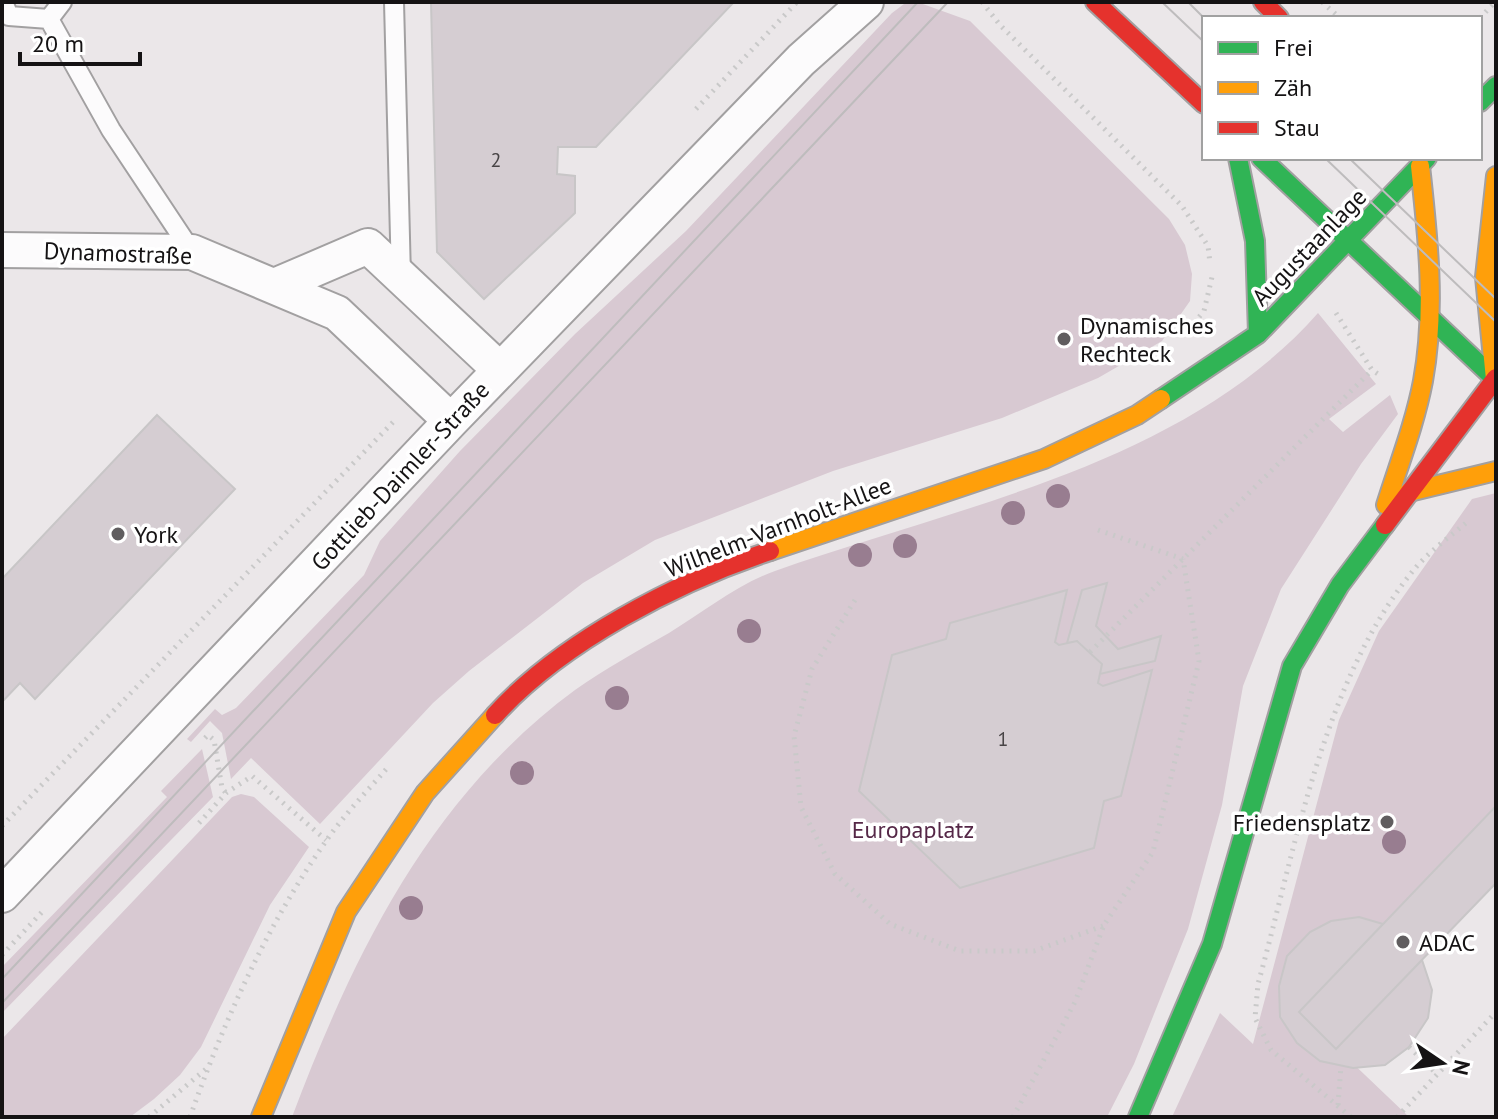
<svg xmlns="http://www.w3.org/2000/svg" width="1498" height="1119" viewBox="0 0 1498 1119" font-family="'PT Sans',sans-serif">
	<style>
		.green { fill: #d8c9d2 }
		.building { fill: #d5cdd2; stroke: #c8c6c7; stroke-width: 2 }
		.lines { fill: none; stroke-linecap: round; stroke-linejoin: round }
		.lane-casing { stroke: #a2a0a1; stroke-width: 22 }
		.street-casing { stroke: #a2a0a1; stroke-width: 38 }
		.fast-casing { stroke: #a2a0a1; stroke-width: 22 }
		.slow-casing { stroke: #a2a0a1; stroke-width: 22 }
		.jam-casing { stroke: #a2a0a1; stroke-width: 22 }
		.path { stroke: #c9c9c9; stroke-width: 5; stroke-dasharray: 2 6; stroke-linecap: butt }
		.lane { stroke: #fcfbfc; stroke-width: 18 }
		.street { stroke: #fcfbfc; stroke-width: 34 }
		.fast { stroke: #30b455; stroke-width: 18 }
		.slow { stroke: #ff9f0a; stroke-width: 18 }
		.jam { stroke: #e5322d; stroke-width: 18 }
		.tram { stroke: #bebcbd; stroke-width: 2 }
		.tree { fill: #987d90 }
		.poi-dot { fill: #605d5f; stroke: #fff; stroke-width: 3 }
		.labels { text-anchor: middle; dominant-baseline: central; stroke-width: 7; stroke-linejoin: round; paint-order: stroke }
		.number-label { font-size: 20px; fill: #484446 }
		.street-label { font-size: 24px; fill: #151314; stroke: #fff }
		.poi-label { font-size: 24px; fill: #151314; stroke: #fff; text-anchor: start }
		.park-label { font-size: 24px; fill: #552747; stroke: #fff }
	</style>
	<rect width="100%" height="100%" fill="#ebe7e9"/>
	<!-- green -->
	<path class="green" d="M920 3 970 21 1169 219 1185 245 1192 274 1190 301 1162 341 1098 378 1002 418 833 471 655 540 583 583 469 671 433 703 320 824 251 758 231 779 222 733 210 721 191 742 187 739 215 709 222 715 236 708 364 575 380 541 460 451 575 334 686 231 892 13 904 4Z
		M1318 313 1376 384 1329 419 1343 432 1390 395 1398 414 1361 464 1281 589 1243 686 1222 805 1188 929 1134 1064 1107 1117H292C354 953 430 797 575 690 605 669 637 651 669 633 702 613 738 584 775 571 958 506 1184 465 1318 313Z
		M1496 493V806L1299 1012 1409 1117H1172L1220 1013 1253 1044 1339 720 1379 631 1472 499Z
		M202 749 213 797 2 1013V967L167 797 161 791Z
		M241 794 254 797 309 847 270 905 201 1047 180 1075 154 1099 130 1117H2V1039L232 797Z"/>
	<!-- building -->
	<path class="building" d="M431 2H734L596 147H558L557 174 575 176V213L484 299 437 252Z
		M157 415 235 489 35 699 20 683 2 702V579Z
		M1107 583 1096 626 1118 649 1161 636 1155 661 1100 674 1102 664 1077 641 1067 643 1082 590Z
		M1067 590 1055 642 1059 645 1077 641 1102 664 1098 683 1103 686 1152 670 1121 796 1104 801 1094 848 960 888 859 791 892 655 946 639 950 623Z
		M1496 806V883L1336 1049 1299 1012Z
		M1359 917 1383 924 1299 1012 1336 1049 1422 960 1432 990 1428 1018 1409 1047 1385 1065 1353 1068 1320 1061 1297 1043 1280 1017 1279 986 1287 956 1310 932 1331 921Z"/>
	<g class="lines">
		<defs>
			<path id="lane" d="M3 2 9 16 49 19 62 2
				M394 2 401 277
				M49 19 111 130 192 252"/>
			<path id="street" d="M2 250 192 252 337 313 451 421
				M277 285 368 246 500 370
				M2 895 451 421 801 60 866 2"/>
			<path id="fast" d="M1480 102 1496 86
				M1238 158 1255 241 1258 334
				M1261 158 1495 379
				M1161 399 1258 334 1427 158
				M1138 1117 1212 944 1292 666 1340 585 1385 525"/>
			<path id="slow" d="M1495 379 1485 277 1496 176
				M1409 492 1496 471
				M1386 505C1399 464 1415 423 1423 381 1436 310 1428 237 1420 166
				M770 551 1044 459 1137 415 1161 399
				M261 1117 346 912 425 793 495 715"/>
			<path id="jam" d="M1095 2 1204 104
				M1263 2 1279 18
				M1385 525 1496 378
				M495 715C561 642 677 582 770 551"/>
		</defs>
		<!-- lane casing -->
		<use href="#lane" class="lane-casing"/>
		<!-- street casing -->
		<use href="#street" class="street-casing"/>
		<!-- fast casing -->
		<use href="#fast" class="fast-casing"/>
		<!-- slow casing -->
		<use href="#slow" class="slow-casing"/>
		<!-- jam casing -->
		<use href="#jam" class="jam-casing"/>
		<!-- path -->
		<path class="path" d="M982 2 1000 25 1182 206 1208 246 1210 263
			M1322 2 1340 18
			M1480 18 1495 2
			M696 109 797 2
			M1336 313 1372 370 1381 376
			M1194 323 1204 311 1212 277
			M1098 530 1183 559
			M855 600 812 669 794 736 801 807 835 874 890 924 960 951H1034L1103 926
			M1090 652 1372 370
			M205 738 208 735 214 740 222 788 226 793
			M199 823 226 793 252 776 326 840
			M2 826 397 418
			M2 955 42 912
			M1409 1047 1437 1074
			M1338 1105 1341 1066
			M149 1117 206 1069
			M190 1117C224 1021 267 925 326 841 344 815 368 790 389 766
			M1013 1117 1075 1002 1104 925 1153 852 1199 661 1183 559
			M1351 1117 1271 1050 1255 1018 1258 984C1296 848 1322 684 1412 572 1426 554 1448 538 1466 523
			M1397 1117 1496 1012"/>
		<!-- lane -->
		<use href="#lane" class="lane"/>
		<!-- street -->
		<use href="#street" class="street"/>
		<!-- fast -->
		<use href="#fast" class="fast"/>
		<!-- slow -->
		<use href="#slow" class="slow"/>
		<!-- jam -->
		<use href="#jam" class="jam"/>
		<!-- tram -->
		<path class="tram" d="M1162 2 1204 42
			M1188 2 1204 18
			M1325 158 1496 322
			M1349 158 1496 299
			M2 979 918 2
			M2 1003 948 2"/>
	</g>
	<!-- trees -->
	<g class="tree">
		<circle cx="1058" cy="496" r="12"/>
		<circle cx="1013" cy="513" r="12"/>
		<circle cx="905" cy="546" r="12"/>
		<circle cx="860" cy="555" r="12"/>
		<circle cx="749" cy="631" r="12"/>
		<circle cx="617" cy="698" r="12"/>
		<circle cx="522" cy="773" r="12"/>
		<circle cx="1394" cy="842" r="12"/>
		<circle cx="411" cy="908" r="12"/>
	</g>
	<!-- markers -->
	<g class="poi-dot">
		<circle cx="1064" cy="339" r="8"/>
		<circle cx="118" cy="534" r="8"/>
		<circle cx="1387" cy="822" r="8"/>
		<circle cx="1403" cy="942" r="8"/>
	</g>
	<g class="labels">
		<!-- number labels -->
		<g class="number-label">
			<text x="496" y="160">2</text>
			<text x="1003" y="739">1</text>
		</g>
		<!-- street labels -->
		<g class="street-label">
			<text transform="translate(1309 247) rotate(-46)">Augustaanlage</text>
			<text transform="translate(118 253) rotate(2)">Dynamostraße</text>
			<text transform="translate(400 476) rotate(-47)">Gottlieb-Daimler-Straße</text>
			<text transform="translate(778 527) rotate(-21)">Wilhelm-Varnholt-Allee</text>
		</g>
		<!-- poi labels -->
		<g class="poi-label">
			<text x="1080" y="325">Dynamisches<tspan x="1080" dy="28">Rechteck</tspan></text>
			<text x="134" y="534">York</text>
			<text x="1371" y="822" text-anchor="end">Friedensplatz</text>
			<text x="1419" y="942">ADAC</text>
		</g>
		<!-- park labels -->
		<g class="park-label">
			<text x="913" y="829">Europaplatz</text>
		</g>
	</g>
	<!-- border -->
	<rect width="1498" height="1119" fill="none" stroke="#151314" stroke-width="8"/>
	<!-- legend -->
	<rect x="1202" y="16" width="280" height="144" fill="#ffffff" stroke="#a1a1a1" stroke-width="2"/>
	<rect x="1218" y="42" width="40" height="12" fill="#30b455" stroke="#a1a1a1" stroke-width="2"/>
	<text x="1274" y="56" font-size="24" fill="#151314">Frei</text>
	<rect x="1218" y="82" width="40" height="12" fill="#ff9f0a" stroke="#a1a1a1" stroke-width="2"/>
	<text x="1274" y="96" font-size="24" fill="#151314">Zäh</text>
	<rect x="1218" y="122" width="40" height="12" fill="#e5322d" stroke="#a1a1a1" stroke-width="2"/>
	<text x="1274" y="136" font-size="24" fill="#151314">Stau</text>
	<!-- north arrow -->
	<g transform="translate(1442 1063) rotate(103)" stroke="#ffffff" stroke-width="6" paint-order="stroke">
	<path d="M0-6L14 30L0 20L-14 30Z" fill="#151314"/>
	<text y="-12" font-size="22" font-weight="bold" text-anchor="middle" fill="#151314">N</text>
	</g>
	<!-- scale -->
	<path d="M20 52v12h120v-12" fill="none" stroke="#151314" stroke-width="4"/>
	<text x="32" y="52" font-size="24" fill="#151314" stroke="#ffffff" stroke-width="6" paint-order="stroke">20 m</text>
</svg>
